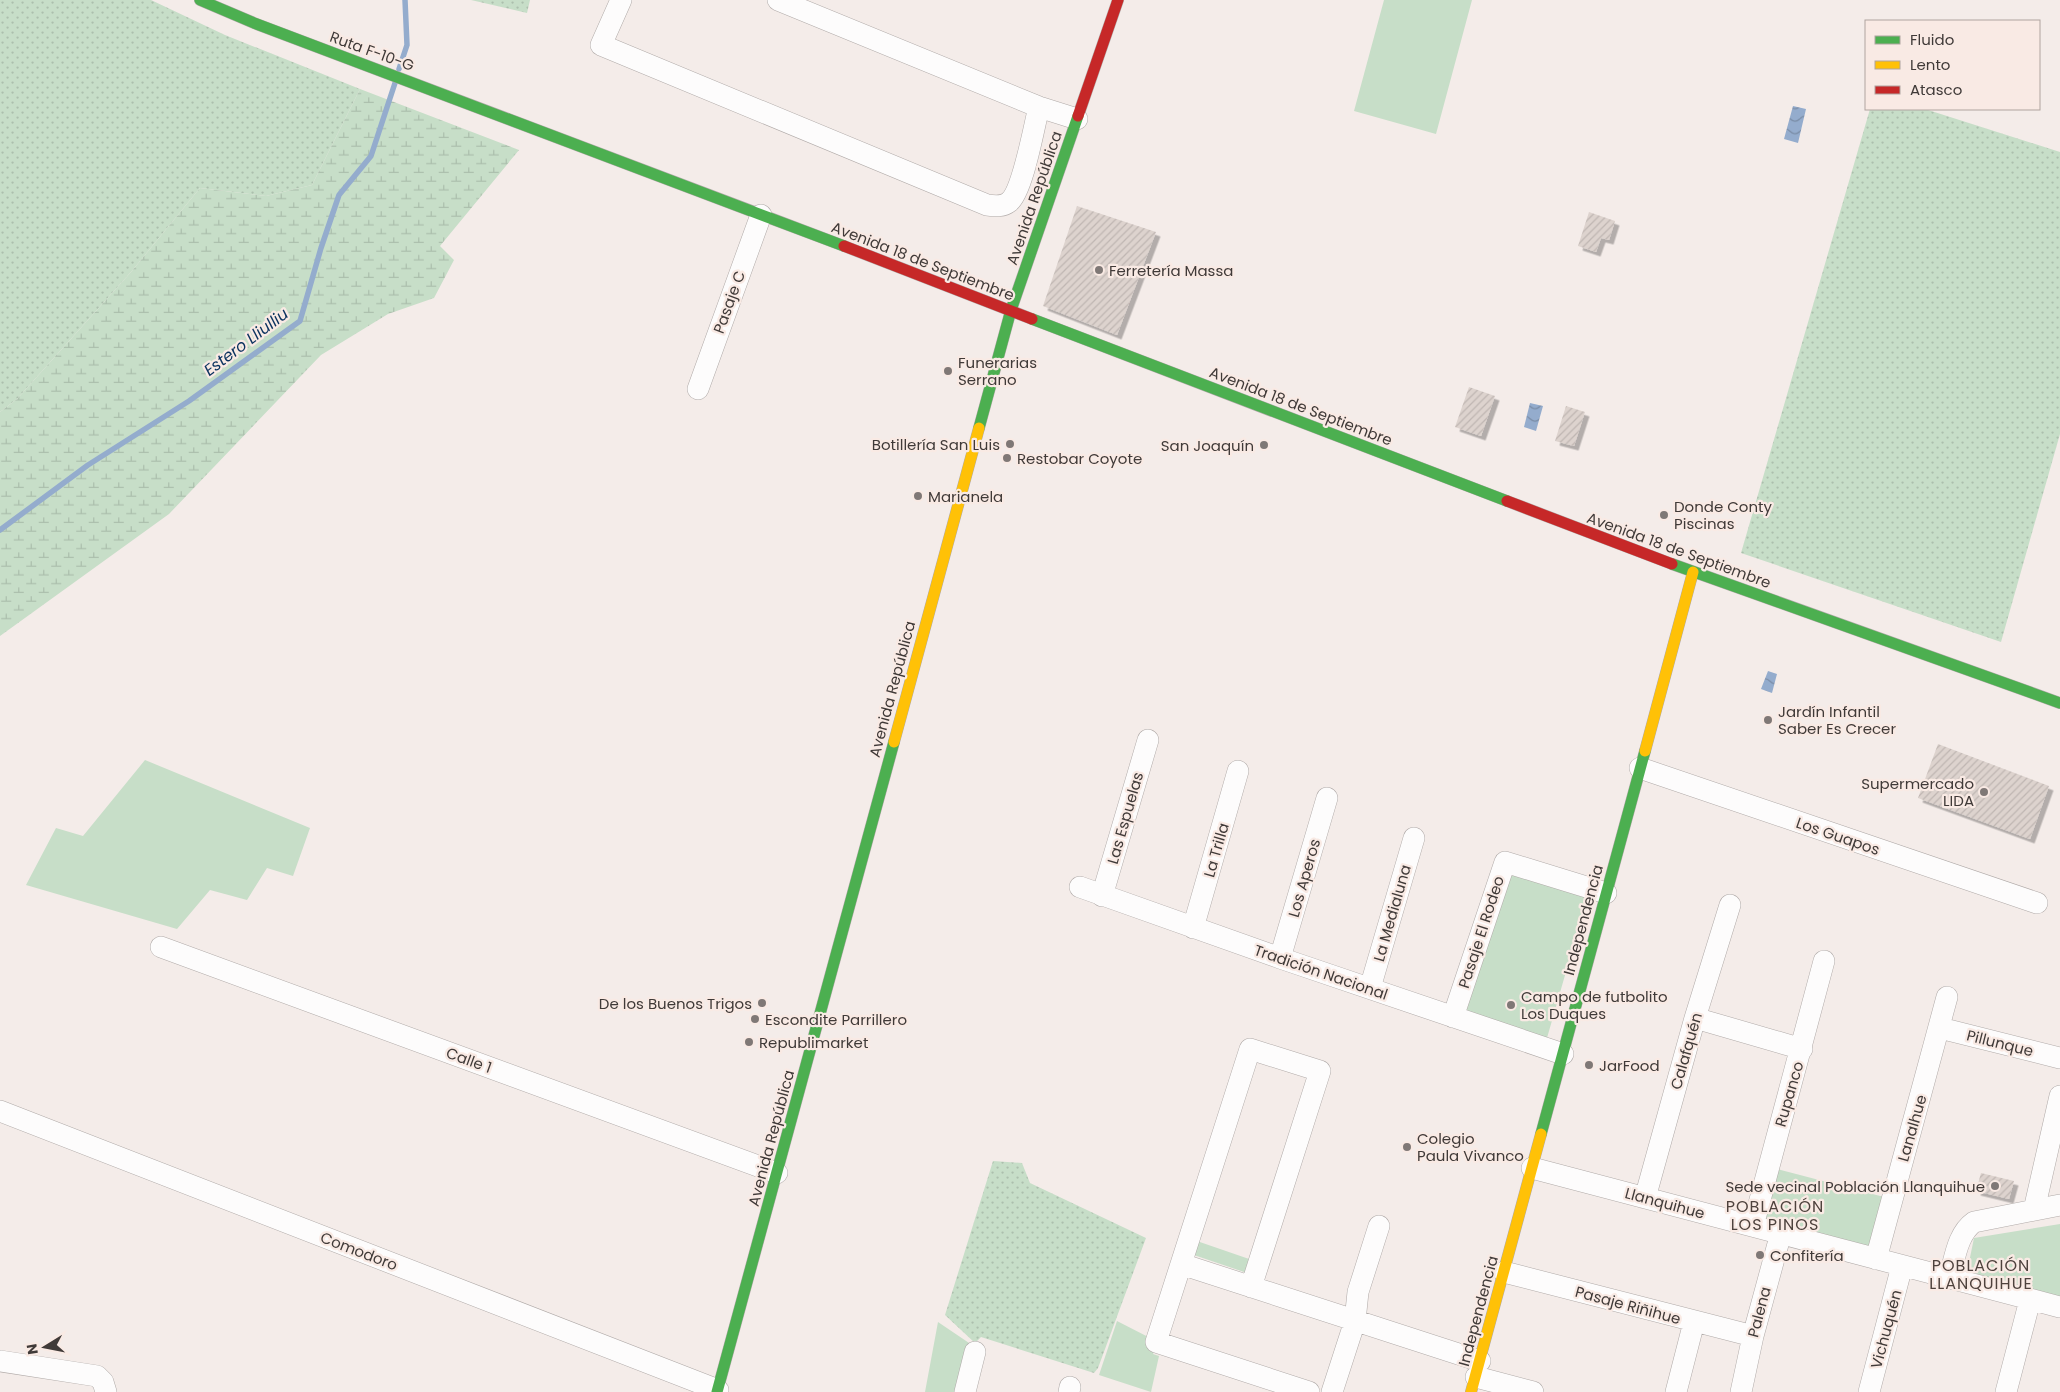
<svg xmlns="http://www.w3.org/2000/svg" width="2060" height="1392" viewBox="0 0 2060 1392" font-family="Poppins,sans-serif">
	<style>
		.grass { fill: url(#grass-dots) }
		.wetland { fill: url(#wetland-marsh) }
		.park { fill: #c7dec8 }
		.water { fill: url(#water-waves) }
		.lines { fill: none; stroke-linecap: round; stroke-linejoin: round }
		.stream { stroke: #94accd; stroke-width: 5.5 }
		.building { fill: url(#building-hatch); filter: url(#shadow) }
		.street-casing { stroke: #b0aaa8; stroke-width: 22 }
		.fast-casing { stroke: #b0aaa8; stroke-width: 12 }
		.slow-casing { stroke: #b0aaa8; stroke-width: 12 }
		.jam-casing { stroke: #b0aaa8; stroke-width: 12 }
		.street { stroke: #fdfcfc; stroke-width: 21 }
		.fast { stroke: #4caf50; stroke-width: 11 }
		.slow { stroke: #ffc107; stroke-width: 11 }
		.jam { stroke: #c62828; stroke-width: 11 }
		.poi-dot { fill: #7f7876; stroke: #f9eae4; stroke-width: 2 }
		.labels { text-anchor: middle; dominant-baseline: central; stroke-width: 4.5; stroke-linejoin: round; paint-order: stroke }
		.street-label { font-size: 15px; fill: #403a38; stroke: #f9eae4 }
		.poi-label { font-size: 15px; fill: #403a38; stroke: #f9eae4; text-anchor: start }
		.water-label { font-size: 16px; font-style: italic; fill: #09315e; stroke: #f9eae4 }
		.neighbourhood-label { font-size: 16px; letter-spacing: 1px; fill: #4e423d; stroke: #f9eae4 }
	</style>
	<defs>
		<pattern id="grass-dots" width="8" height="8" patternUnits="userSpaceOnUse" patternTransform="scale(1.25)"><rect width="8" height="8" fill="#c7dec8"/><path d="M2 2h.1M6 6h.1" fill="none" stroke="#acbfad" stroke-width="1.8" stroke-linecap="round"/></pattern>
		<pattern id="wetland-marsh" width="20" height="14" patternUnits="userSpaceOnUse" patternTransform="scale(1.25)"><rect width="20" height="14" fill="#c7dec8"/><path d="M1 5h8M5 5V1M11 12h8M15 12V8" fill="none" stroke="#acbfad"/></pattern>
		<pattern id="water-waves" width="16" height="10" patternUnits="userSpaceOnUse" patternTransform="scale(1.25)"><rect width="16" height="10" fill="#94accd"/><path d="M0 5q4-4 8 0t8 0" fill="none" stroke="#7a8da7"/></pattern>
		<pattern id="building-hatch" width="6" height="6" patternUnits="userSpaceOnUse" patternTransform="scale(1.25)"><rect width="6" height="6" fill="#ddd3ce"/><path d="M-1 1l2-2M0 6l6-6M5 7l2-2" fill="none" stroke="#bfb6b2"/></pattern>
		<filter id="shadow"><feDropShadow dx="4.5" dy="4.5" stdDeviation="0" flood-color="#0004"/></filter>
	</defs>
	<rect width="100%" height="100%" fill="#f4ece9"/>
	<!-- grass -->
	<path class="grass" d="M0 0H151L225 35 360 89 312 185 266 196 200 188 131 272 17 399 0 412Z
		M471 0H530L527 13Z
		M1870 109H1925L2060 152V434L2001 642 1741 553Z
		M993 1161 1022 1163 1030 1183 1146 1238 1098 1368 1094 1373 981 1337 975 1343 945 1315Z"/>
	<!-- wetland -->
	<path class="wetland" d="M360 89 519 150 440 246 454 260 434 298 388 314 321 355 169 514 0 636V412L17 399 131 272 200 188 266 196 312 185Z"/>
	<!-- park -->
	<path class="park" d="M1384 0H1472L1436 134 1354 111Z
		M145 760 310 828 293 876 267 868 247 900 210 890 177 929 26 885 56 828 83 836Z
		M1505 870 1588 895 1547 1038 1460 1013Z
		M1777 1169 1884 1197 1869 1254 1762 1225Z
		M2060 1224V1308L1965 1282 1974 1238Z
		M1194 1240 1252 1260 1247 1273 1191 1254Z
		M1117 1321 1158 1342 1153 1354 1159 1356 1151 1392 1099 1375Z
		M938 1322 975 1347 963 1392H925Z"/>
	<!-- water -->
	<path class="water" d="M1793 106 1806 109 1798 143 1784 139Z
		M1530 403 1543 406 1536 431 1524 427Z
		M1768 671 1777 674 1772 693 1761 689Z"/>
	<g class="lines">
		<!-- stream -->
		<path class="stream" d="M399 69 407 45 405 0
			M0 530 88 465 189 401 300 321 321 248 339 195 371 156 395 83"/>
	</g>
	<!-- building -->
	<path class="building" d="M1077 206 1156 232 1117 335 1043 306Z
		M1589 212 1615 221 1609 240 1601 238 1596 252 1578 246Z
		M1469 387 1495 396 1481 436 1455 427Z
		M1566 406 1585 412 1574 446 1555 441Z
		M1938 744 2049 786 2030 839 1918 798Z
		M1981 1173 2014 1181 2009 1199 1976 1191Z"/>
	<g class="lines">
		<defs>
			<path id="street" d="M621 0 601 45 987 205C995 206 1003 207 1009 202 1023 191 1034 126 1039 107
				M778 0 1039 107 1077 119
				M698 389 761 215
				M1640 768 2037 903
				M1080 887 1280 958 1563 1054
				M1102 896 1148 740
				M1193 928 1238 771
				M161 947 777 1173
				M1280 958 1327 798
				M1370 988 1414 838
				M1453 1017 1505 862 1606 893
				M1695 1018 1802 1049
				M1940 1028 2060 1058
				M0 1111 718 1390
				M1532 1168 2060 1307
				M1645 1198 1695 1018 1730 905
				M2034 1210 2060 1096
				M1753 1226 1824 961
				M1876 1259 1947 997
				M1181 1264 1480 1361
				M1504 1272 1753 1336
				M1949 1278C1955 1259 1957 1234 1974 1222L2060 1205
				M1251 1287 1320 1071 1250 1049 1156 1342 1309 1392
				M0 1361 97 1376 103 1382 106 1392
				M1476 1377 1533 1392
				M965 1392 975 1352
				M1069 1392 1070 1387
				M1332 1392 1355 1321 1358 1292 1379 1226
				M1676 1392 1694 1322
				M1741 1392 1753 1336 1781 1233
				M1869 1392 1902 1266
				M2006 1392 2030 1300"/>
			<path id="fast" d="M200 0 254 23 844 246
				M1032 319 1507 501
				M979 428 1011 310 1078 116
				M1672 564 2060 703
				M1541 1134 1645 751
				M717 1392 894 742"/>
			<path id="slow" d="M894 742 979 428
				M1645 751 1693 572
				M1471 1392 1541 1134"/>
			<path id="jam" d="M1078 116 1118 0
				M844 246 1032 319
				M1507 501 1672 564"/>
		</defs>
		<!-- street casing -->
		<use href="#street" class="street-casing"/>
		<!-- fast casing -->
		<use href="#fast" class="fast-casing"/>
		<!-- slow casing -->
		<use href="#slow" class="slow-casing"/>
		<!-- jam casing -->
		<use href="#jam" class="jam-casing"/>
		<!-- street -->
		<use href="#street" class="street"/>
		<!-- fast -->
		<use href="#fast" class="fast"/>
		<!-- slow -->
		<use href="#slow" class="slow"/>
		<!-- jam -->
		<use href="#jam" class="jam"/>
	</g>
	<!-- markers -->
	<g class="poi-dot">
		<circle cx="1099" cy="270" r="5"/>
		<circle cx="948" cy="371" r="5"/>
		<circle cx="1010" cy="444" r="5"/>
		<circle cx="1264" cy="445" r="5"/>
		<circle cx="1007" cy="458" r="5"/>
		<circle cx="918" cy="496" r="5"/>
		<circle cx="1664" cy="515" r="5"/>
		<circle cx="1768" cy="720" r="5"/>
		<circle cx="1984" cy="792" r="5"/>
		<circle cx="762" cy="1003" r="5"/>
		<circle cx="1511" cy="1005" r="5"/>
		<circle cx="755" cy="1019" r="5"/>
		<circle cx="749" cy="1042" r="5"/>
		<circle cx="1589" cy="1065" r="5"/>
		<circle cx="1407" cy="1147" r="5"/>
		<circle cx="1995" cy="1186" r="5"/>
		<circle cx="1760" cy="1255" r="5"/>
	</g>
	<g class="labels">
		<!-- street labels -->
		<g class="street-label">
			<text transform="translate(372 51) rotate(20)">Ruta F-10-G</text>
			<text transform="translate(1034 198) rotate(-71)">Avenida República</text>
			<text transform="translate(923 261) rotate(21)">Avenida 18 de Septiembre</text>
			<text transform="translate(729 302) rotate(-70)">Pasaje C</text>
			<text transform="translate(1301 406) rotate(21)">Avenida 18 de Septiembre</text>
			<text transform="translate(1679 550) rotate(20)">Avenida 18 de Septiembre</text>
			<text transform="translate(892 689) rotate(-75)">Avenida República</text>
			<text transform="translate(1125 818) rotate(-74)">Las Espuelas</text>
			<text transform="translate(1838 836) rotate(19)">Los Guapos</text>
			<text transform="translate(1216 850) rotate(-74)">La Trilla</text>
			<text transform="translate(1304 878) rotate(-74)">Los Aperos</text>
			<text transform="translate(1392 913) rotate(-74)">La Medialuna</text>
			<text transform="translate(1583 920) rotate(-75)">Independencia</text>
			<text transform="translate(1481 932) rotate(-72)">Pasaje El Rodeo</text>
			<text transform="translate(1321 972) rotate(19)">Tradición Nacional</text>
			<text transform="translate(2000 1043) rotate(14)">Pillunque</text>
			<text transform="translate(1686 1051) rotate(-74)">Calafquén</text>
			<text transform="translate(469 1060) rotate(20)">Calle 1</text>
			<text transform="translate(1789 1094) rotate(-74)">Rupanco</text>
			<text transform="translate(1912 1128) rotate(-74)">Lanalhue</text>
			<text transform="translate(771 1138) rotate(-75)">Avenida República</text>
			<text transform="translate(1665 1203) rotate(15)">Llanquihue</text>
			<text transform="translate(359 1251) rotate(21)">Comodoro</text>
			<text transform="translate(1628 1305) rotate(15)">Pasaje Riñihue</text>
			<text transform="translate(1478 1311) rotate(-75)">Independencia</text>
			<text transform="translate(1759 1312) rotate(-75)">Palena</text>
			<text transform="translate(1886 1329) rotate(-75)">Vichuquén</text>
		</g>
		<!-- poi labels -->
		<g class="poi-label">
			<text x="1109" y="270">Ferretería Massa</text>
			<text x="958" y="362">Funerarias<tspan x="958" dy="17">Serrano</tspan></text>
			<text x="1000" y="444" text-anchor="end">Botillería San Luis</text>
			<text x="1254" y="445" text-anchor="end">San Joaquín</text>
			<text x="1017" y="458">Restobar Coyote</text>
			<text x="928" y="496">Marianela</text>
			<text x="1674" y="506">Donde Conty<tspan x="1674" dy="17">Piscinas</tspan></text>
			<text x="1778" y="711">Jardín Infantil<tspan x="1778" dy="17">Saber Es Crecer</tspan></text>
			<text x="1974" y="783" text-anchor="end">Supermercado<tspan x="1974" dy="17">LIDA</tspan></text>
			<text x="1521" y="996">Campo de futbolito<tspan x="1521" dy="17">Los Duques</tspan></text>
			<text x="752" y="1003" text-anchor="end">De los Buenos Trigos</text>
			<text x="765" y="1019">Escondite Parrillero</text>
			<text x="759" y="1042">Republimarket</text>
			<text x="1599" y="1065">JarFood</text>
			<text x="1417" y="1138">Colegio<tspan x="1417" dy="17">Paula Vivanco</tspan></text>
			<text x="1985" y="1186" text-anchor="end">Sede vecinal Población Llanquihue</text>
			<text x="1770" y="1255">Confitería</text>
		</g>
		<!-- water labels -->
		<g class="water-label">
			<text transform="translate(246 342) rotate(-37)">Estero Lliulliu</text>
		</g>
		<!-- neighbourhood labels -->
		<g class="neighbourhood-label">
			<text x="1775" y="1206">POBLACIÓN<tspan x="1775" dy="18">LOS PINOS</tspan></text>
			<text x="1981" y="1265">POBLACIÓN<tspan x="1981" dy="18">LLANQUIHUE</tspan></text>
		</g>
	</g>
	<!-- legend -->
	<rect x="1865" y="20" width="175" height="90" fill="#f9eae4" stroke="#afa49f"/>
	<rect x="1875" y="36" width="25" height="8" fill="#4caf50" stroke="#afa49f"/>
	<text x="1910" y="45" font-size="15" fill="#403a38">Fluido</text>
	<rect x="1875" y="61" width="25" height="8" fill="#ffc107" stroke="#afa49f"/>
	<text x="1910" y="70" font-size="15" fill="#403a38">Lento</text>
	<rect x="1875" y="86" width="25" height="8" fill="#c62828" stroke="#afa49f"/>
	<text x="1910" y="95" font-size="15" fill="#403a38">Atasco</text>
	<!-- north arrow -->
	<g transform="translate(45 1347) rotate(260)" stroke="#f9eae4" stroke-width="4" paint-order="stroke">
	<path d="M0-4L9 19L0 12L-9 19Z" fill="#403a38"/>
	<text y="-8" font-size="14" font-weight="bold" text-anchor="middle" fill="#403a38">N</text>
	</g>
</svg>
